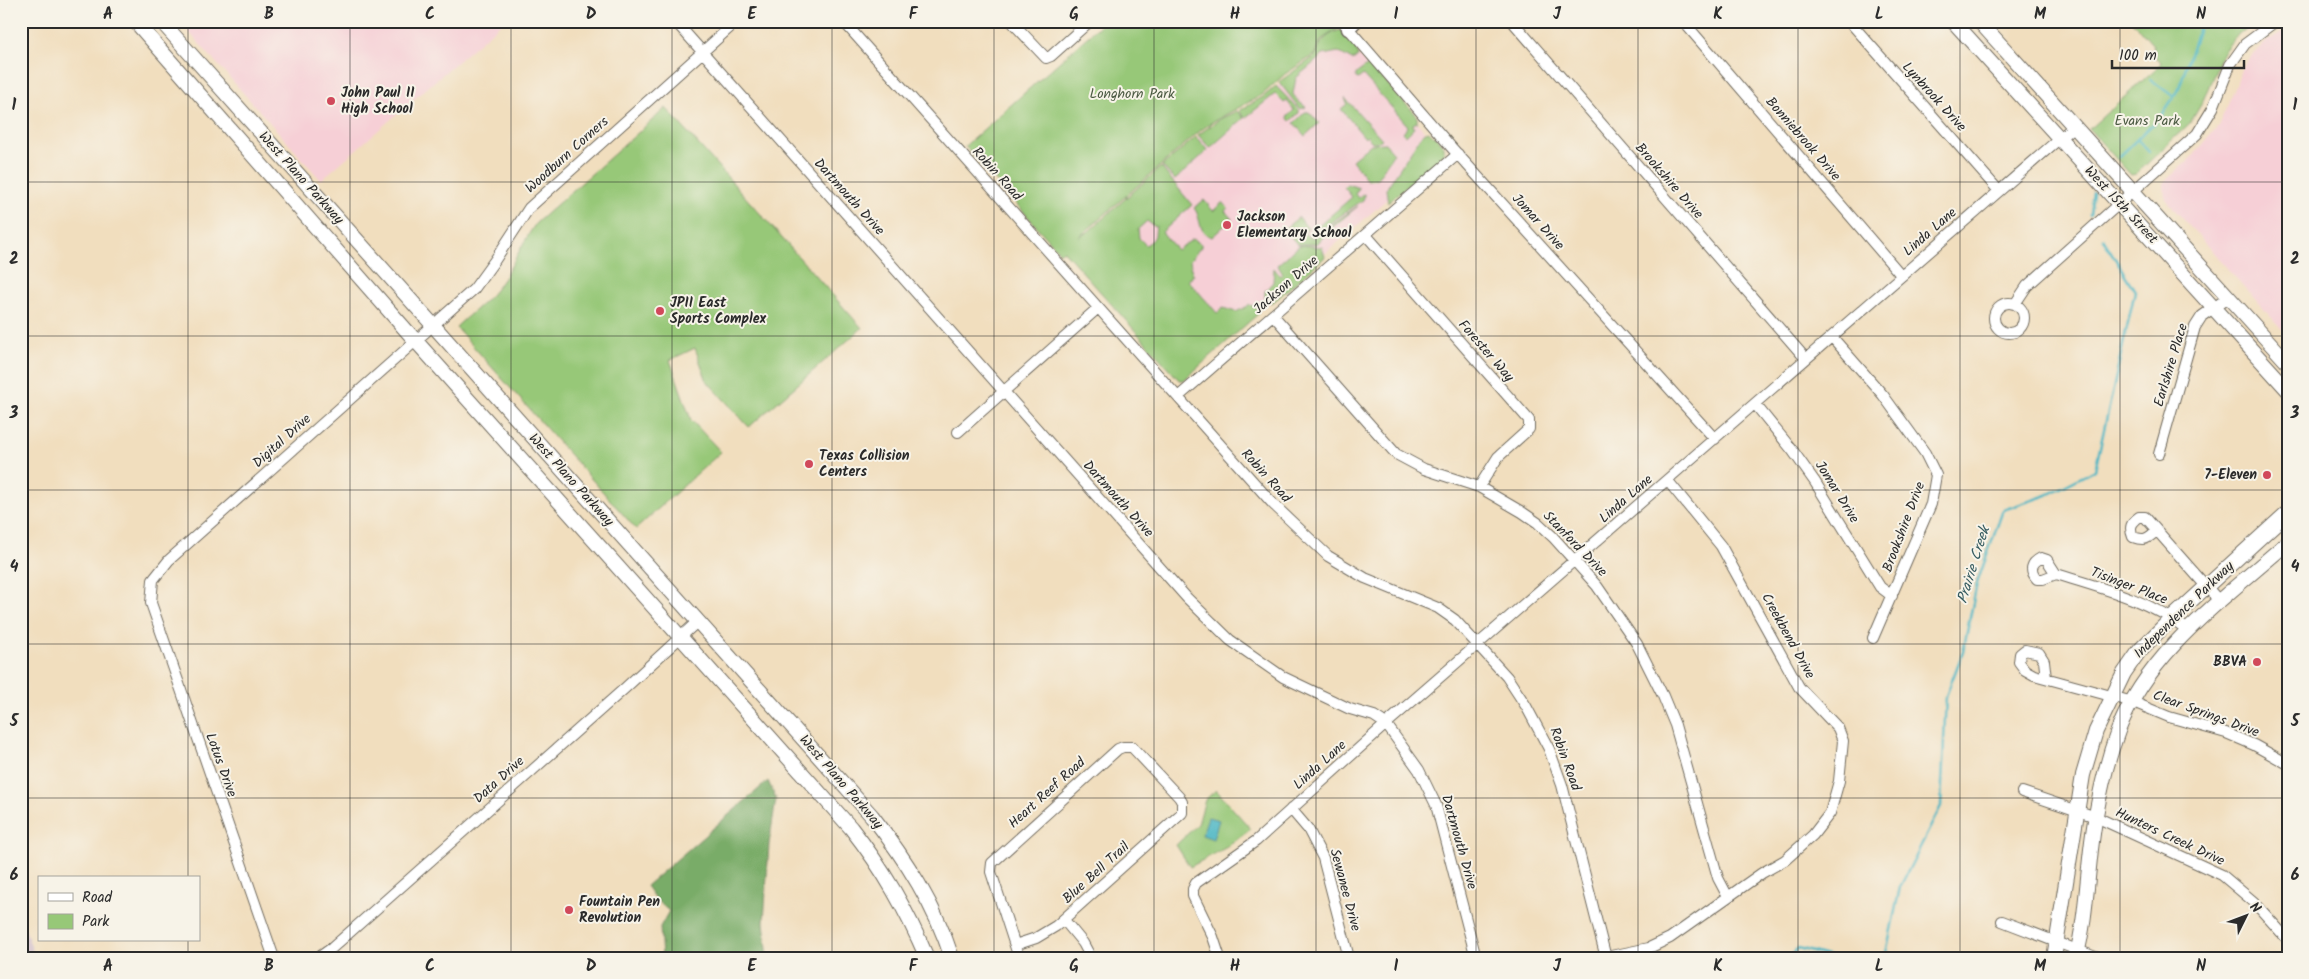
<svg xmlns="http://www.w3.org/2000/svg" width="2309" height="979" viewBox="0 0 2309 979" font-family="Kalam,sans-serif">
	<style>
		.built { fill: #f6cfd6 }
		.industrial { fill: #d1bdc9 }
		.green { fill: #97c878; stroke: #617a52; fill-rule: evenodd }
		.forest { fill: #79ac68; stroke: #526c4a }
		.water { fill: #49b6c4; stroke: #3a7078 }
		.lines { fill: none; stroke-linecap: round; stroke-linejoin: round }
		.stream { stroke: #49b6c4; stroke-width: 2.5 }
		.minor-casing { stroke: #706a5e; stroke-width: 12 }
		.tertiary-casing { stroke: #706a5e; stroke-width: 15 }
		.secondary-casing { stroke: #706a5e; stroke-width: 16 }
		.minor { stroke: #fff; stroke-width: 10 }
		.tertiary { stroke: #fff; stroke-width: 12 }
		.secondary { stroke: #fff; stroke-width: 14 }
		.rail { stroke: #2b2b2b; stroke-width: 2.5 }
		.grid { fill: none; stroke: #2b2b2b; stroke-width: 1; stroke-opacity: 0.55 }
		.poi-dot { fill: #d1495b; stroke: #f7f3e8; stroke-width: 2 }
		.labels { text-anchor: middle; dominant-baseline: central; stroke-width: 4; stroke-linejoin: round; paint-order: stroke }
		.poi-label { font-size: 14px; font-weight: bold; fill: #2b2b2b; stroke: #f7f3e8; text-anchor: start }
		.park-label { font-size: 14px; fill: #4b5a42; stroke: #f7f3e8 }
		.street-label { font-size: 14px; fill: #2b2b2b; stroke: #f7f3e8 }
		.water-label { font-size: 15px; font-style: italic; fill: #365c61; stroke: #f7f3e8 }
		.neatline { fill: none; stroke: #2b2b2b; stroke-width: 2 }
		.grid-label { font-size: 16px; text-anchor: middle; font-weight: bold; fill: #2b2b2b }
	</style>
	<rect width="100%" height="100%" fill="#f7f3e8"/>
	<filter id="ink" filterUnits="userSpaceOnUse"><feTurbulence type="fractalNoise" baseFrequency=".02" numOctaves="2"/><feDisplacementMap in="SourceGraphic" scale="10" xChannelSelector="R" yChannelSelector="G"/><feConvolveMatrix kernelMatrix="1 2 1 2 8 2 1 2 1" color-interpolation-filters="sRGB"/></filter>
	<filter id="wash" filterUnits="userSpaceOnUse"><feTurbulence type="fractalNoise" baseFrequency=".0096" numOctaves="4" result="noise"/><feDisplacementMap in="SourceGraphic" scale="20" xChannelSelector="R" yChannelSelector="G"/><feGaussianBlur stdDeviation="1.12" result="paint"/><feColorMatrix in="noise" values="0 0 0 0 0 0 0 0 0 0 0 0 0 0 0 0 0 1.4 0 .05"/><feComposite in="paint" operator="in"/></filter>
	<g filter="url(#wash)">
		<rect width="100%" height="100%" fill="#f1debe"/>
		<!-- built -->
		<path class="built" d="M179 21H504L321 180Z
			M2288 28V336L2165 199 2164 182 2194 155 2218 126 2234 91 2242 66 2263 44Z
			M1337 31 1442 151 1180 381 1065 252 1213 124 1258 101 1318 55 1323 41Z"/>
		<!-- industrial -->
		<path class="industrial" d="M21 917 35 958H21Z"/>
		<!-- green -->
		<path class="green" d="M1105 21H1335L1340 27 1321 40 1314 55 1285 74 1262 95 1214 121 1201 130 1079 237 1089 231 1161 167 1192 205 1162 232 1177 250 1193 239 1201 244V247L1190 260 1193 276 1188 280 1217 313 1223 308 1236 312 1250 305 1256 307 1259 313 1184 380H1179L1063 250 1060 253 965 146ZM1147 221 1155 227 1156 226C1154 235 1158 237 1146 245L1139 238 1138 229Z
			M2132 21H2255L2236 36 2223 52 2202 103 2190 123 2136 174 2131 175 2089 129 2162 63 2156 57 2153 45Z
			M1341 30 1357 49 1358 57 1352 60 1338 52 1323 55 1296 78 1293 94 1298 101 1306 107 1300 109 1279 82 1314 57C1318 53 1318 50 1320 45 1322 39 1334 31 1341 30Z
			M1368 65 1379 73 1378 77 1380 75 1417 117V122L1413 124 1414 128 1406 136 1403 132 1408 126 1363 75 1358 79 1356 78V74Z
			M1276 86 1299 110V113L1290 121 1287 117 1294 110 1287 101 1284 103 1275 94 1245 118 1239 111 1263 97Z
			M1345 98 1382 139 1378 142H1372L1367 136 1365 138 1341 109 1347 104Z
			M666 108 862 328 749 427 707 381 695 348 670 360 691 420 721 452 636 529 456 327C467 316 480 307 491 295 510 274 520 246 536 223Z
			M1237 111 1244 118 1210 148 1198 135 1220 119Z
			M1305 112H1309L1319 123 1305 136 1294 123Z
			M1429 131 1444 146V154L1388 203 1386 189 1423 133Z
			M1196 137 1208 150 1175 180 1162 166Z
			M1385 143 1394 153 1377 179 1367 180 1352 160 1371 144Z
			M1347 184 1359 188 1355 194 1358 198 1363 194 1365 195 1363 200 1313 235H1308L1352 197 1344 187Z
			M1204 200 1213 211 1223 202 1228 208 1225 211 1232 219 1212 237C1197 233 1202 218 1194 208Z
			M1358 206 1329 230 1317 244H1297L1284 229 1299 217 1308 229 1304 233 1308 237 1312 238Z
			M1300 245 1322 247 1325 257 1277 299 1270 303 1265 298V291L1273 282 1274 268 1280 276 1283 273 1277 265Z
			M1216 790 1251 829 1227 847 1190 867 1176 845 1198 824 1205 800Z"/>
		<!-- forest -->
		<path class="forest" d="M768 781 776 799 769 844 764 922 768 958H662L660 927 669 911 656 900 646 886Z"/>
		<!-- water -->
		<path class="water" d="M1208 817 1219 820 1213 839 1202 835Z"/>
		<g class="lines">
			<!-- stream -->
			<path class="stream" d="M2150 79 2174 97
				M2137 139 2149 152
				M2119 157 2161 116 2178 91 2201 21
				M2090 214 2093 192
				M1790 958 1798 948 1835 958
				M1885 958 1900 887 1941 806 1946 696 1963 652 1977 583 2003 510 2047 495 2095 470 2135 291 2103 239"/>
		</g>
	</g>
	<g filter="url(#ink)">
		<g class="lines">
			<defs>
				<path id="minor" d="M675 21 1187 598 1230 640 1283 677 1350 709 1374 716 1386 724 1419 770 1436 805 1476 958
					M843 21 1273 504 1328 556 1365 578 1438 608 1455 620 1507 677 1526 706 1549 749 1562 785 1606 958
					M1011 21 1046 58 1051 56 1090 21
					M1342 21 1452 148 1715 439
					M1512 21 1806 359
					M1683 21 1901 275
					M1849 21 1999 191
					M1366 235 1529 420V429L1498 457 1479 487
					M1994 318a15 15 0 1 1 30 0a15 15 0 1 1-30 0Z
					M2015 304 2027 286 2197 134 2213 108 2230 65 2245 44 2276 21
					M1273 315 1396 454 1424 469 1479 487 1522 512 1538 523 1553 537 1597 586 1637 644 1663 696 1675 725 1718 878 1728 897
					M1832 337 1883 395 1925 453 1936 475 1931 504 1873 638
					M1178 397 1458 154
					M1755 404 1793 451 1815 482 1880 587 1892 596
					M958 432 1098 308
					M2159 454 2195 327 2202 316 2229 297
					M2156 531C2148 539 2144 541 2133 537 2129 527 2131 523 2139 517H2145L2220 602
					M2041 558 2047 560 2056 574 2043 579H2037C2029 570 2031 563 2041 558Z
					M2056 574C2102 588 2150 600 2189 631
					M2046 678 2044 661 2039 653 2025 650 2020 654 2019 662 2025 670 2034 675 2133 702 2169 717 2226 733 2254 745 2288 764
					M2022 792 2096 817 2222 875 2254 902 2288 940
					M1291 809 1308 829 1323 858 1349 958
					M1064 920 1083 943 1091 958
					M2002 921 2098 958
					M1015 945 1036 938 1056 926 1182 813V802L1179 797 1132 747H1123L1118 749 992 863 991 872 1019 958
					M1606 957 1649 948 1670 938 1762 873 1785 860 1813 835 1830 813 1839 781 1843 741 1838 728 1799 687 1721 546 1668 481
					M274 958 151 603 153 580 169 560 474 289 495 260 529 208 737 21
					M318 958 332 948 624 689 698 621
					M1220 958 1213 937 1193 896V889L1196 883 1256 841 1386 724 2074 126"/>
				<path id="tertiary" d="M1348 29 1356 21"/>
				<path id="secondary" d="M135 21 406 330 851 828C884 870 906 909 927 958
					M161 21 872 816C906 860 935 905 952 958
					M1953 21 2288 390
					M1979 21 2288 363
					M2054 958 2083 775 2096 731 2124 673 2140 650 2172 618 2288 512
					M2076 958C2088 912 2087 862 2096 815 2101 787 2108 758 2118 731 2148 651 2226 597 2288 542"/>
			</defs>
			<!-- minor casing -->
			<use href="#minor" class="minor-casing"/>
			<!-- tertiary casing -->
			<use href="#tertiary" class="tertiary-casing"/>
			<!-- secondary casing -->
			<use href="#secondary" class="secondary-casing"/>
			<!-- minor -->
			<use href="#minor" class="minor"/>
			<!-- tertiary -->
			<use href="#tertiary" class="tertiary"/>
			<!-- secondary -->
			<use href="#secondary" class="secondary"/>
			<!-- rail -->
			<path class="rail" d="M21 59H22"/>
		</g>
	</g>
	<!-- grid -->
	<path class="grid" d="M188 21V878M350 21V958M511 21V958M672 21V958M832 21V958M994 21V958M1154 21V958M1316 21V958M1476 21V958M1638 21V958M1798 21V958M1960 21V958M2120 21V958M21 182H2288M21 336H2288M21 490H2288M21 644H2288M21 798H2288M188 940V958"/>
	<!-- markers -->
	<g class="poi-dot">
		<circle cx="331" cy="101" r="5"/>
		<circle cx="1227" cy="225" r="5"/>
		<circle cx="660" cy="311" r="5"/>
		<circle cx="809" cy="464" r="5"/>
		<circle cx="2267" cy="475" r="5"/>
		<circle cx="2257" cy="662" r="5"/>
		<circle cx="569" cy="910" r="5"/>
	</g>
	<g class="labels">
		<!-- poi labels -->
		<g class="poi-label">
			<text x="341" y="93">John Paul II<tspan x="341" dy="16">High School</tspan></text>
			<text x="1237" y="217">Jackson<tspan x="1237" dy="16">Elementary School</tspan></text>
			<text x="670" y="303">JPII East<tspan x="670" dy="16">Sports Complex</tspan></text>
			<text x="819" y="456">Texas Collision<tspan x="819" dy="16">Centers</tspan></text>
			<text x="2257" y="475" text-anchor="end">7-Eleven</text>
			<text x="2247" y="662" text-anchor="end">BBVA</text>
			<text x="579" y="902">Fountain Pen<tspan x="579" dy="16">Revolution</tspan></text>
		</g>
		<!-- park labels -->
		<g class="park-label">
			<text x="1132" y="94">Longhorn Park</text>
			<text x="2147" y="121">Evans Park</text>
		</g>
		<!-- street labels -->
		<g class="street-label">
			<text transform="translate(1934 97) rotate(48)">Lynbrook Drive</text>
			<text transform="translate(1803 139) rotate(49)">Bonniebrook Drive</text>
			<text transform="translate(567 155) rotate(-42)">Woodburn Corners</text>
			<text transform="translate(997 174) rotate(48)">Robin Road</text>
			<text transform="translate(301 178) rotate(48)">West Plano Parkway</text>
			<text transform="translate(1669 181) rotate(49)">Brookshire Drive</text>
			<text transform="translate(849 197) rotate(48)">Dartmouth Drive</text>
			<text transform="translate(2121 205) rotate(47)">West 15th Street</text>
			<text transform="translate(1538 222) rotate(48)">Jomar Drive</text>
			<text transform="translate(1930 232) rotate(-41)">Linda Lane</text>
			<text transform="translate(1286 285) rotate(-41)">Jackson Drive</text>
			<text transform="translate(1486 351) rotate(49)">Forester Way</text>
			<text transform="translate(2171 365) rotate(-73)">Earlshire Place</text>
			<text transform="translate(282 441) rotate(-42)">Digital Drive</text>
			<text transform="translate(1266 476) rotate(48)">Robin Road</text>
			<text transform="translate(571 480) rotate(48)">West Plano Parkway</text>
			<text transform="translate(1837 492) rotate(58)">Jomar Drive</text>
			<text transform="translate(1118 499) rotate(48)">Dartmouth Drive</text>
			<text transform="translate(1626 499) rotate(-41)">Linda Lane</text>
			<text transform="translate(1904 527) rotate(-69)">Brookshire Drive</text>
			<text transform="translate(1575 544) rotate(46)">Stanford Drive</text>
			<text transform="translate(2129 586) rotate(21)">Tisinger Place</text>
			<text transform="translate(2184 610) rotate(-44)">Independence Parkway</text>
			<text transform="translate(1788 636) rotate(61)">Creekbend Drive</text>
			<text transform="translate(2206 714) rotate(20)">Clear Springs Drive</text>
			<text transform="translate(1565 759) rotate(70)">Robin Road</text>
			<text transform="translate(221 765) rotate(70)">Lotus Drive</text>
			<text transform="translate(1320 765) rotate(-42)">Linda Lane</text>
			<text transform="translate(499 780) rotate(-42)">Data Drive</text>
			<text transform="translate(841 782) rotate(49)">West Plano Parkway</text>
			<text transform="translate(1047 793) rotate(-42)">Heart Reef Road</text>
			<text transform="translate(2170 837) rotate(25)">Hunters Creek Drive</text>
			<text transform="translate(1459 842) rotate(74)">Dartmouth Drive</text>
			<text transform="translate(1096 873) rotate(-42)">Blue Bell Trail</text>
			<text transform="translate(1345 890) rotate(75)">Sewanee Drive</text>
		</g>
		<!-- water labels -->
		<g class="water-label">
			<text transform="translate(1974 565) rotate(-73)">Prairie Creek</text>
		</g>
	</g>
	<!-- margin -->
	<rect width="2309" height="979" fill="none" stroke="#f7f3e8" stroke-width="55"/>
	<!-- legend -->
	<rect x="38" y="876" width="162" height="65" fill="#f7f3e8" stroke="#a5a39c"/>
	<rect x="48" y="893" width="25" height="8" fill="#ffffff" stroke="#a5a39c"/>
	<text x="82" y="902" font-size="15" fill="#2b2b2b">Road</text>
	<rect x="48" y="914" width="25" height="15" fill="#97c878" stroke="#a5a39c"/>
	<text x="82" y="926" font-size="15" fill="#2b2b2b">Park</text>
	<!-- north arrow -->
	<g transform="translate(2246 916) rotate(48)" stroke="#f7f3e8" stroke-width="4" paint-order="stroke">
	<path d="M0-4L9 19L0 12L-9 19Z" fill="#2b2b2b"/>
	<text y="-8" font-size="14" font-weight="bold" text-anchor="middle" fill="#2b2b2b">N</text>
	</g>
	<!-- scale -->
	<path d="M2112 60v8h132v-8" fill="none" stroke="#2b2b2b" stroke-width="2.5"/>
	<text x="2119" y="60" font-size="15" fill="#2b2b2b" stroke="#f7f3e8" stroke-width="4" paint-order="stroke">100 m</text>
	<rect x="28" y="28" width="2254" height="924" class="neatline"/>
	<g class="grid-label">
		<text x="108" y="19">A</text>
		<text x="269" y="19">B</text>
		<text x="430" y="19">C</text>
		<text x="591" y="19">D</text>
		<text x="752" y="19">E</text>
		<text x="913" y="19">F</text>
		<text x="1074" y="19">G</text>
		<text x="1235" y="19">H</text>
		<text x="1396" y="19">I</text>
		<text x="1557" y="19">J</text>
		<text x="1718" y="19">K</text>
		<text x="1879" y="19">L</text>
		<text x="2040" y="19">M</text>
		<text x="2201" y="19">N</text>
		<text x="14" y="110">1</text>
		<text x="2295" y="110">1</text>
		<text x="14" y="264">2</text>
		<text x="2295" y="264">2</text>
		<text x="14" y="418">3</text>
		<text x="2295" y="418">3</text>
		<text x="14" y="572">4</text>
		<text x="2295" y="572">4</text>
		<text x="14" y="726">5</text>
		<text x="2295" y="726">5</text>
		<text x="14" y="880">6</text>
		<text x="2295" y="880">6</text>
		<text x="108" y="971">A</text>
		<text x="269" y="971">B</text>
		<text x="430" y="971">C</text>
		<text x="591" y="971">D</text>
		<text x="752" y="971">E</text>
		<text x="913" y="971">F</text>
		<text x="1074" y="971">G</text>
		<text x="1235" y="971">H</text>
		<text x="1396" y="971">I</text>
		<text x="1557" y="971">J</text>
		<text x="1718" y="971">K</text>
		<text x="1879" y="971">L</text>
		<text x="2040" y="971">M</text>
		<text x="2201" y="971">N</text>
	</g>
</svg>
